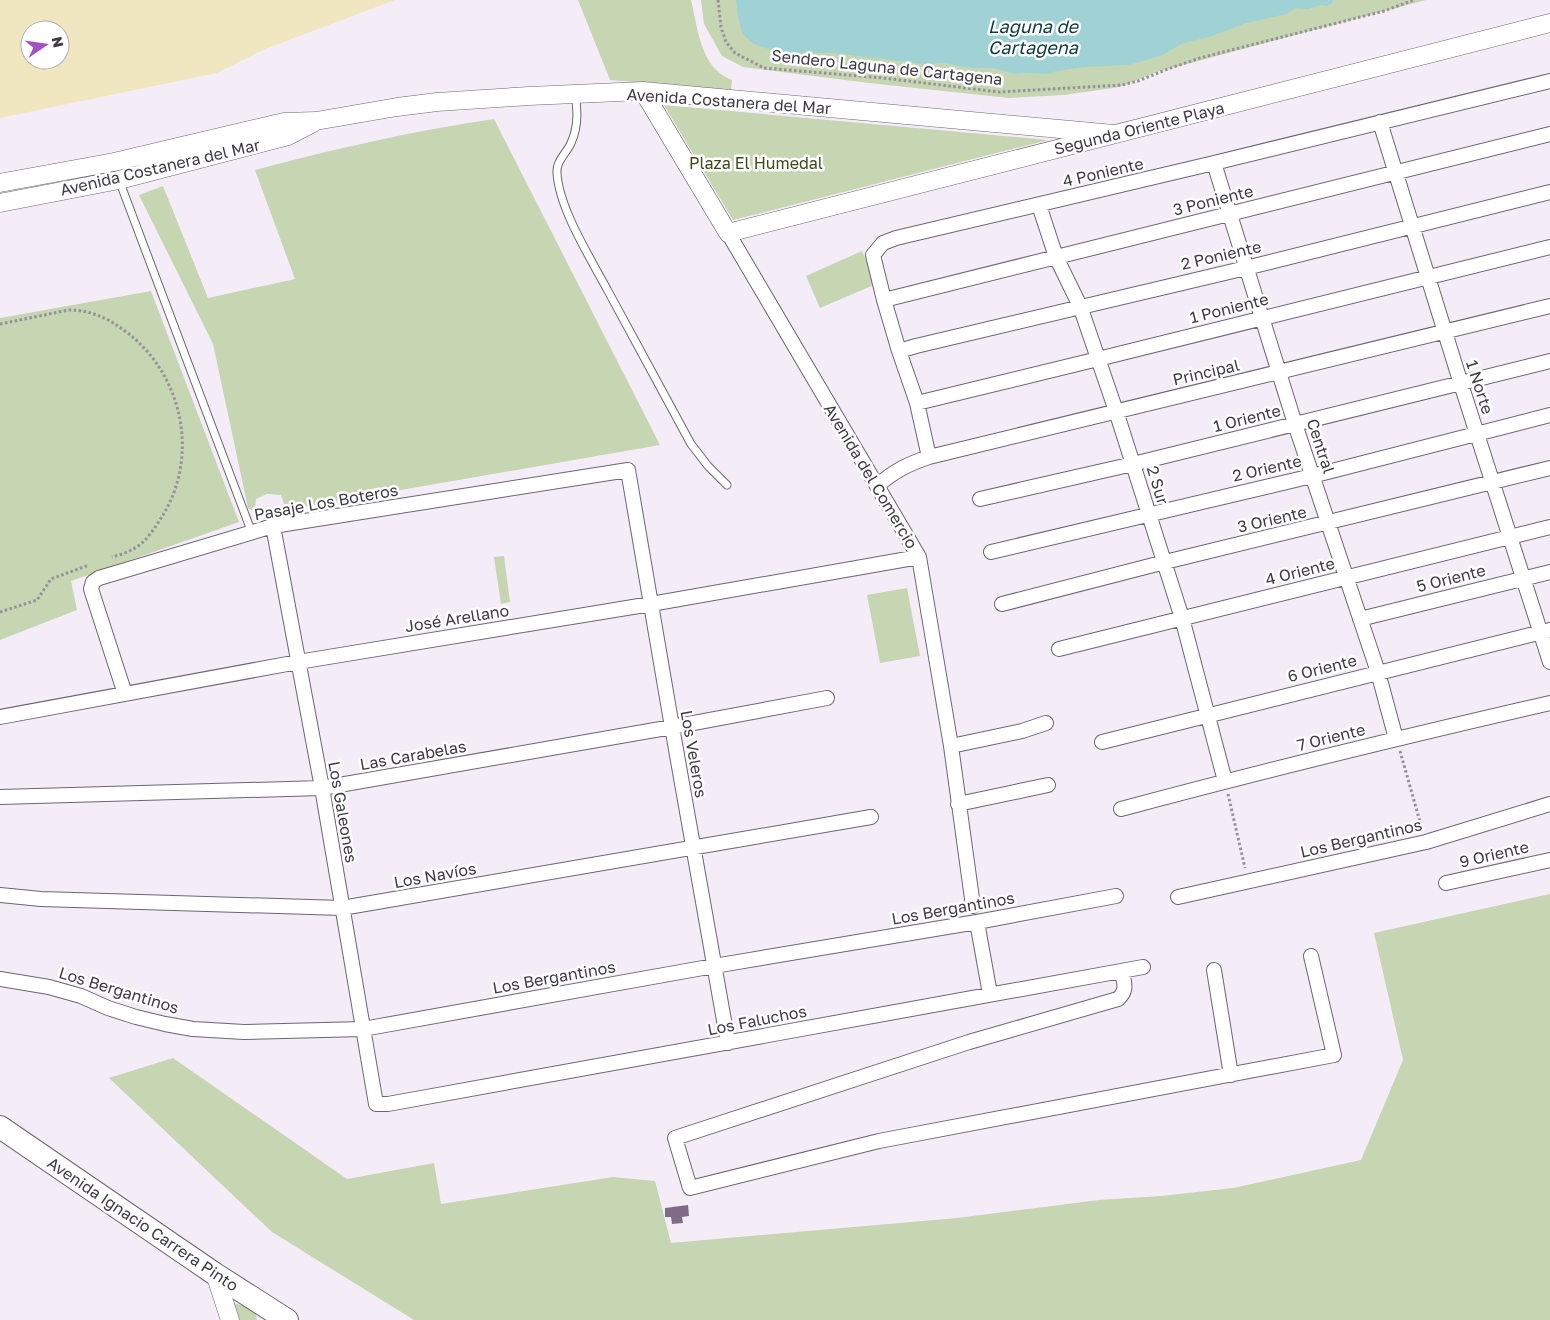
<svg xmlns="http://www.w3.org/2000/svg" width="1550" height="1320" viewBox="0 0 1550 1320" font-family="'Golos Text',sans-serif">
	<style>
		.green { fill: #c6d5b2 }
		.sand { fill: #f0e7c1; fill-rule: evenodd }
		.water { fill: #a0d1d4 }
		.building { fill: #7f6a87 }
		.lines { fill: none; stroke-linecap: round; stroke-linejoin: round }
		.service-casing { stroke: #6c666f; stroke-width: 9 }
		.minor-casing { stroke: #6c666f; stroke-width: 16 }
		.tertiary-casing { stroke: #6c666f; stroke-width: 19 }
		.primary-casing { stroke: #6c666f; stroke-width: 24 }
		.path { stroke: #969199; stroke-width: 3; stroke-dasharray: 2.5 2.5; stroke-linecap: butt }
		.service { stroke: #fff; stroke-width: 7 }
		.minor { stroke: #fff; stroke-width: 14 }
		.tertiary { stroke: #fff; stroke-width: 18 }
		.primary { stroke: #fff; stroke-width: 22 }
		.labels { text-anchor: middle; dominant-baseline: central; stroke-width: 5; stroke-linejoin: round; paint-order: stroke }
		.street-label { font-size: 16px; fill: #3e3b40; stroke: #fefdff }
		.park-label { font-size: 16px; fill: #394b15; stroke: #fefdff }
		.water-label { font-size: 18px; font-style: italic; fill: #0c3b3e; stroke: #fefdff }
	</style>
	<rect width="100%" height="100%" fill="#f4edf8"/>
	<!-- green -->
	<path class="green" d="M578 0H691C698 28 700 68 732 80L731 90 610 80Z
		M701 0H1426L1157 72 1120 87 1064 95 1009 98 869 83 743 67 722 56 704 24Z
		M664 105 1048 140 733 220Z
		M494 119 660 445 286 510 281 495 267 494 256 499 255 512 248 508 213 344 139 195 163 186 208 298 295 279 255 170C334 149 413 131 494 119Z
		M862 251 876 284 820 308 806 276Z
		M151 291 239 522 71 581 77 610 0 640V318Z
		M504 556 510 602 501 604 494 557Z
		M907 588 920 656 880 663 867 595Z
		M1550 894V1320H414L272 1232 109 1078 173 1058 347 1179 434 1163 441 1204 613 1177 655 1181 671 1243 957 1218 1099 1200 1161 1196 1233 1188 1361 1160 1403 1060 1374 933Z
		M234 1303 255 1309 257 1320H239Z"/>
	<!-- sand -->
	<path class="sand" d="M0 0H395L265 49 217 73 0 118ZM30 30H60V60H30Z"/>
	<!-- water -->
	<path class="water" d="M736 0H1333L1332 3 1327 6 1320 5 1308 9 1296 8 1286 14 1246 23 1209 37 1183 43 1162 55 1150 59 1128 65 1084 67 1056 71 1049 74 1027 73 1015 74 994 68H970L944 63 925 64 832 53H797L777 52 754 44 747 38 742 33 738 17Z"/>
	<!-- building -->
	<path class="building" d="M688 1205 689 1216 682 1217 683 1223 672 1224 671 1217H665V1208Z"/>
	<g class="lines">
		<defs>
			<path id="service" d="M575 95C578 111 578 128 571 143 566 154 556 161 557 173 559 209 591 259 608 291 636 342 663 393 691 444L708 466 727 485
				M119 180 252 533"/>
			<path id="minor" d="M1380 122 1461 384 1550 662
				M1214 163 1295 424 1378 672 1396 739
				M1039 205 1056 257 1080 306 1116 411 1182 618 1225 781
				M728 233 919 557 951 746 973 906
				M884 300 1550 134
				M899 351 916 346 1246 268 1550 192
				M917 403 1098 359 1550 247
				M929 457 917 403 899 351 884 300 873 255 883 243 896 238 1214 163 1550 81
				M877 486C894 471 908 464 929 457L1550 306
				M980 499 1133 464 1550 361
				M273 526 322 788 376 1104H388C640 1059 891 1012 1143 967
				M991 552 1312 476 1550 415
				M1002 604 1165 562 1550 468
				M1360 619 1550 572
				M1059 649 1550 527
				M125 694 91 589 93 582 99 578 273 526 628 470 672 727 728 1043
				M0 717 298 662 651 604 919 557
				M1102 742 1550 630
				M951 746 1022 731 1046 723
				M0 797 322 788 672 727 827 698
				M958 804 1048 785
				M1121 809C1263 771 1406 736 1550 703
				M1446 883 1550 860
				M0 895 41 899 342 908 871 817
				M1178 897 1426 842 1550 804
				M977 922 990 994
				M1214 970 1231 1075
				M1122 971C1124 983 1128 990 1118 999L969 1042 675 1138 690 1188 879 1141 1334 1055 1311 956
				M0 979 49 987 81 996 108 1008 136 1017 165 1024 193 1029 244 1032 363 1029 714 966 977 922 1116 896"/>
			<path id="tertiary" d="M643 91 728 233 1550 23
				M0 183 114 162 284 122 316 121 397 107 437 102 529 96 643 91 1114 134
				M0 203 119 180 288 136 313 123
				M215 1274 230 1320"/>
			<path id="primary" d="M0 1127 215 1274 287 1320"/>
		</defs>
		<!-- service casing -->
		<use href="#service" class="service-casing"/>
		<!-- minor casing -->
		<use href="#minor" class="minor-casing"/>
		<!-- tertiary casing -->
		<use href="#tertiary" class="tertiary-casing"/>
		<!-- primary casing -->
		<use href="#primary" class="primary-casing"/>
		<!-- path -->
		<path class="path" d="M718 0 721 27 726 42 735 53 764 68 883 78 999 92 1122 85 1138 81 1168 69 1200 58 1384 11 1414 0
			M0 324 69 310C90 310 108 318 125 331 182 373 200 454 163 515 156 526 146 543 133 549 127 553 119 555 112 557
			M0 612 37 600 51 579 89 565
			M1400 751 1422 829
			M1228 794 1245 868"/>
		<!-- service -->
		<use href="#service" class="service"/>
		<!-- minor -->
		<use href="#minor" class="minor"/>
		<!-- tertiary -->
		<use href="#tertiary" class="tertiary"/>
		<!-- primary -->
		<use href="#primary" class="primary"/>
	</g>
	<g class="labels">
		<!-- street labels -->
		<g class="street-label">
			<text transform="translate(887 67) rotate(6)">Sendero Laguna de Cartagena</text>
			<text transform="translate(729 101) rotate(4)">Avenida Costanera del Mar</text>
			<text transform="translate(1139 128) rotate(-14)">Segunda Oriente Playa</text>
			<text transform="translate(160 167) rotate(-13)">Avenida Costanera del Mar</text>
			<text transform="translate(1103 172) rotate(-13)">4 Poniente</text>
			<text transform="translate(1213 200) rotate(-14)">3 Poniente</text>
			<text transform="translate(1221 255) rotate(-13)">2 Poniente</text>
			<text transform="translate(1229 308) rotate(-14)">1 Poniente</text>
			<text transform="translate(1206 372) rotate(-13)">Principal</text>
			<text transform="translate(1480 387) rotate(72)">1 Norte</text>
			<text transform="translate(1247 418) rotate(-14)">1 Oriente</text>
			<text transform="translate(1321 446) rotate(72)">Central</text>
			<text transform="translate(1267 468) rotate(-13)">2 Oriente</text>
			<text transform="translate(871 476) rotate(59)">Avenida del Comercio</text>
			<text transform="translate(1158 485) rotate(73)">2 Sur</text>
			<text transform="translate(326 502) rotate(-10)">Pasaje Los Boteros</text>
			<text transform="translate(1272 519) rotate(-13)">3 Oriente</text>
			<text transform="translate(1300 571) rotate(-14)">4 Oriente</text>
			<text transform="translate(1451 578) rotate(-14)">5 Oriente</text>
			<text transform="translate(457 618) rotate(-9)">José Arellano</text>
			<text transform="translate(1322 668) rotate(-14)">6 Oriente</text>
			<text transform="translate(1331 737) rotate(-14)">7 Oriente</text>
			<text transform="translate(694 754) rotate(80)">Los Veleros</text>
			<text transform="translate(413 755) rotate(-10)">Las Carabelas</text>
			<text transform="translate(343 812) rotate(80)">Los Galeones</text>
			<text transform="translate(1361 838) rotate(-13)">Los Bergantinos</text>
			<text transform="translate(1494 854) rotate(-13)">9 Oriente</text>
			<text transform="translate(435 875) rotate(-10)">Los Navíos</text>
			<text transform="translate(953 908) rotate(-10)">Los Bergantinos</text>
			<text transform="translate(554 977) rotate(-10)">Los Bergantinos</text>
			<text transform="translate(119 990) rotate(17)">Los Bergantinos</text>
			<text transform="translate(757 1020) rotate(-11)">Los Faluchos</text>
			<text transform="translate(143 1224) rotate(34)">Avenida Ignacio Carrera Pinto</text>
		</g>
		<!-- park labels -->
		<g class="park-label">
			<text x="756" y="163">Plaza El Humedal</text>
		</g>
		<!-- water labels -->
		<g class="water-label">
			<text x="1033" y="26">Laguna de<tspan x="1033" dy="21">Cartagena</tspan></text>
		</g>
	</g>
	<!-- north arrow -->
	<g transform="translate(45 45) rotate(77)"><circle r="24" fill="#fefdff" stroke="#b1afb3"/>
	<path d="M0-4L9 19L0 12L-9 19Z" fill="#a151c2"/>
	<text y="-8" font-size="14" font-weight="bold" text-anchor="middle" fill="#3e3b40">N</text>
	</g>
</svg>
